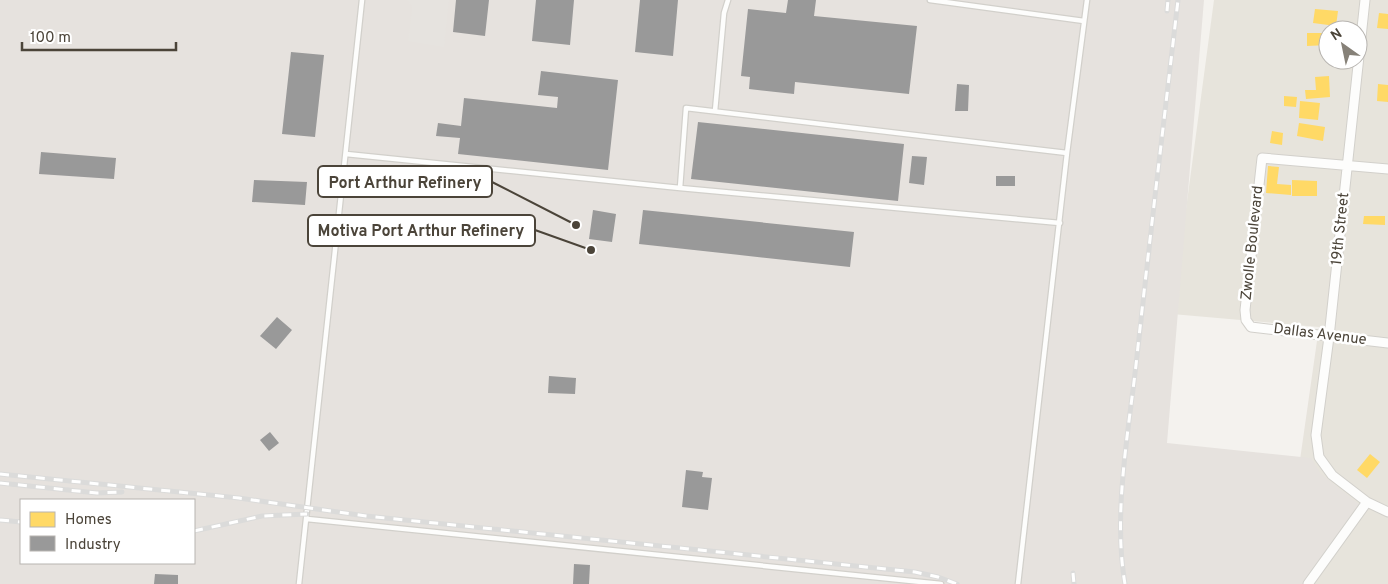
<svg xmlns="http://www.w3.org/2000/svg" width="1388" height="584" viewBox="0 0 1388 584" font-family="Overpass,sans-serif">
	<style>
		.residential { fill: #e7e4dc; fill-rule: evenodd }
		.industrial { fill: #e6e2de; fill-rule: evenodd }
		.parking { fill: #e6e3df }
		.homes { fill: #ffd966 }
		.industry { fill: #999 }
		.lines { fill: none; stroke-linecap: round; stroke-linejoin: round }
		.lane-casing { stroke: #d2d0cb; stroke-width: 7 }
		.street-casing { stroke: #d2d0cb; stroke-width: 11 }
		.lane { stroke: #fdfdfc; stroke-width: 4.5 }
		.street { stroke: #fdfdfc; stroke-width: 9 }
		.rail-casing { stroke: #dbdbda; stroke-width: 5 }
		.rail { stroke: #fff; stroke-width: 3; stroke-dasharray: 9; stroke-linecap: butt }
		.labels { text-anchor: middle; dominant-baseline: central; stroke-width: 5; stroke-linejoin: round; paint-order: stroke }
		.street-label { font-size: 15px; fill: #4b4439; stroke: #fff }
		.leader { fill: none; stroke: #4b4439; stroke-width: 2 }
		.callout-dot { fill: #4b4439; stroke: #fff; stroke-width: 2 }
		.callout { fill: #fff; stroke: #4b4439; stroke-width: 2 }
		.callout-label { font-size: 16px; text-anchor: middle; font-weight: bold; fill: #4b4439 }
	</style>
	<rect width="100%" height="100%" fill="#f4f2ee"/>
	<!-- residential -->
	<path class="residential" d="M1214 0H1388V584H1299V467L1319 327 1172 314ZM1328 30H1358V60H1328Z"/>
	<!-- industrial -->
	<path class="industrial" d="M0 0H1204L1167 443 1311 458 1321 474 1360 505 1310 584H0ZM21 500H194V563H21Z"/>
	<!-- parking -->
	<path class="parking" d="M407 0H449L444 47 408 41 412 7Z"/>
	<!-- homes -->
	<path class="homes" d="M1315 9 1338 11 1336 26 1313 23Z
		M1379 13 1388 14V29L1377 28Z
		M1307 33H1328V45L1307 46Z
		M1329 76 1330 97 1306 99 1305 90H1316L1315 77Z
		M1378 84 1388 85V102L1377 101Z
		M1284 96 1297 97 1296 107 1284 106Z
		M1300 101 1320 103 1318 120 1299 118Z
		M1299 123 1325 127 1323 141 1297 136Z
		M1272 131 1283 133 1282 145 1270 143Z
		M1268 166 1279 167 1277 184 1291 185V195L1266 193Z
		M1292 180 1317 181V196H1292Z
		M1364 216H1385V225L1363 224Z
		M1370 454 1380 462 1367 478 1357 470Z"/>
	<!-- industry -->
	<path class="industry" d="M456 0H489L485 36 453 32Z
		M536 0H574L570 45 532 41Z
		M640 0H678L673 56 635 52Z
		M788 0H816L814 16 917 26 909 94 795 82 794 94 749 89 750 77 741 76 748 9 786 13Z
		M291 52 324 55 315 137 282 134Z
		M541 71 618 80 608 170 458 154 460 138 436 136 438 123 461 126 464 98 557 108 558 97 538 95Z
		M957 84 969 85 968 111H955Z
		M698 122 904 144 898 201 691 179Z
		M41 152 116 158 114 179 39 174Z
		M912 156 927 157 924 185 909 183Z
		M996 176H1015V186H996Z
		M254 180 307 182 305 205 252 202Z
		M593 210 616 214 612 242 589 239Z
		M643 210 854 232 850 267 639 244Z
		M277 317 292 330 276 349 260 336Z
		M549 376 576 378 575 394 548 393Z
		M270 432 279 443 269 451 260 440Z
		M686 470 703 472 702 477 712 478 708 510 682 507Z
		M574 564 590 565 589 584H573Z
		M155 574 178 575V584H154Z"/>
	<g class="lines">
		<defs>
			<path id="lane" d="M930 0 1084 21
				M715 111 724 13 728 0
				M346 154 680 188 1060 223
				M680 188 686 108 1067 153
				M307 519 941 584
				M299 584 362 0
				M1018 584 1067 153 1087 0"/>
			<path id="street" d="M1365 0 1329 337 1316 435 1319 457 1332 475 1367 502 1388 512
				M1388 169 1262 158 1245 310 1246 320 1251 327 1388 343
				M1308 584 1367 502"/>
		</defs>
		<!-- lane casing -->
		<use href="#lane" class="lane-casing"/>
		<!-- street casing -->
		<use href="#street" class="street-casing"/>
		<!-- lane -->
		<use href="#lane" class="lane"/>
		<!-- street -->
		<use href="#street" class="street"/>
		<defs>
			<path id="rail" d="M1167 11 1168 0
				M0 474 239 498 366 516 915 572 938 577 957 584
				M0 483 97 493 122 492
				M0 520 21 522
				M194 531 262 516 307 514
				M1073 573 1074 584
				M1125 584C1113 515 1128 435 1136 365 1149 243 1164 122 1178 0"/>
		</defs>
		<!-- rail casing -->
		<use href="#rail" class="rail-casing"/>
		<!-- rail -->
		<use href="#rail" class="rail"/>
	</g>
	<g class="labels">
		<!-- street labels -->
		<g class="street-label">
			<text transform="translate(1341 229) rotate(-84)">19th Street</text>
			<text transform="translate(1253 243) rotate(-84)">Zwolle Boulevard</text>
			<text transform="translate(1320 335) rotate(7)">Dallas Avenue</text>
		</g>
	</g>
	<!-- callouts -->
	<path class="leader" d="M576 225L492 182M591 250L535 230"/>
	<g class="callout-dot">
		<circle cx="576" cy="225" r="5"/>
		<circle cx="591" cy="250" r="5"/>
	</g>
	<g class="callout">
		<rect x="318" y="166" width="174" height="31" rx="5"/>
		<rect x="308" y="215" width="227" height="31" rx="5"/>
	</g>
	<g class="callout-label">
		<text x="405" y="188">Port Arthur Refinery</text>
		<text x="421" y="236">Motiva Port Arthur Refinery</text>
	</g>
	<!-- legend -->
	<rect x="20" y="499" width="175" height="65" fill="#ffffff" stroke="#b7b4b0"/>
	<rect x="30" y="512" width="25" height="15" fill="#ffd966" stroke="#b7b4b0"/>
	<text x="65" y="524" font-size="15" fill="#4b4439">Homes</text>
	<rect x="30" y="536" width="25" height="15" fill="#999999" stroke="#b7b4b0"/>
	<text x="65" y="549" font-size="15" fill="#4b4439">Industry</text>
	<!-- north arrow -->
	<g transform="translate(1343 45) rotate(327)"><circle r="24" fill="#ffffff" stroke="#b7b4b0"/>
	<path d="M0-4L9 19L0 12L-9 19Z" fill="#868178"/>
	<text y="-8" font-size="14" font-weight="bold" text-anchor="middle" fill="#4b4439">N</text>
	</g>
	<!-- scale -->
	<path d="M22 42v8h154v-8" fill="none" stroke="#4b4439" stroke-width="2.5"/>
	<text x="30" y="42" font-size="15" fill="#4b4439" stroke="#ffffff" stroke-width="4" paint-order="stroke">100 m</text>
</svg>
